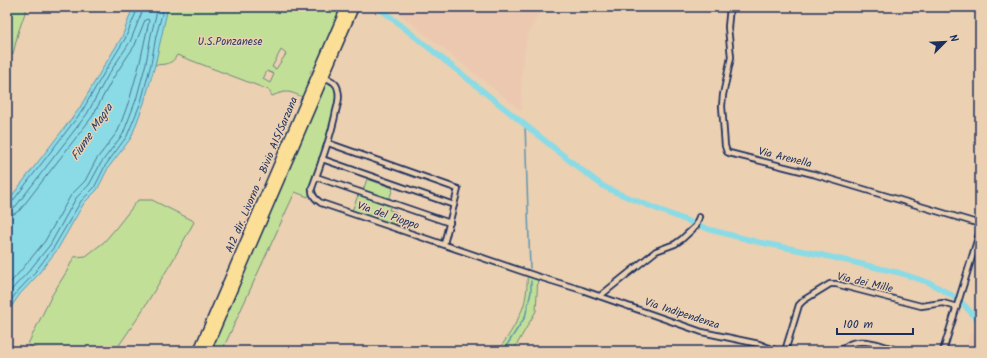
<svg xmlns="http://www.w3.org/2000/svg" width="987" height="358" font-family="Kalam,sans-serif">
<rect width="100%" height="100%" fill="#ebd0b2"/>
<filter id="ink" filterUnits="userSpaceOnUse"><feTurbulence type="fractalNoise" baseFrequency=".025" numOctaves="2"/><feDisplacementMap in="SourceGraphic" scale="8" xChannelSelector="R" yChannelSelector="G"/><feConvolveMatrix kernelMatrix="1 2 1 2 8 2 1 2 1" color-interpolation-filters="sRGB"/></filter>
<g filter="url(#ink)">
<!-- built -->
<g fill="#ecc8b1">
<polygon points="391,7 545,7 535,19 526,41 523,62 521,86 522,111"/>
<polygon points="971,332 980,335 980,351 965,351"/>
</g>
<!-- green -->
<g fill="#c1df97" stroke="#6e877a" fill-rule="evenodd">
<polygon points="7,7 27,7 18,33 13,54 7,55"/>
<path d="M168 7H344L305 98C290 92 288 89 272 96L269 90 177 55C172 65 165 64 155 65L160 37ZM281 50 286 54 276 69 272 67ZM267 71 274 74 270 83 263 79Z"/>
<polygon points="326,78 333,81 339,96 312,188 308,197 295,192 222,351 208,351"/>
<polygon points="367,179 393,188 389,200 392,202 389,210 396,212 394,216 397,217 396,220 397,221 395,227 352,211 360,190 363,191"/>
<polygon points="138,200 152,200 192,220 194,222 173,260 137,319 115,351 42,351 29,345 28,344 52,295 67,271 74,257 86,256 104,242 116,228"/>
<path d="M527 273 538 276 536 311 513 351H498C507 338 516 325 522 310 526 301 528 283 527 273Z"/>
</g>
<!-- water -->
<polygon fill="#8bdbe6" stroke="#5e96b0" points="133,7 168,7 155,65 144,103 131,138 108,168 97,190 84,203 57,250 35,278 20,294 7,313 7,202 79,109 101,71 122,37"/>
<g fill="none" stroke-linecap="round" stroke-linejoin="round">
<!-- shore -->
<g stroke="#487494" stroke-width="1">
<polyline points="7,204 10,204 12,202 82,111 104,73 125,39 137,10 137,7"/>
<polyline points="7,209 12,209 16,206 87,114 108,75 130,42 142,12 142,7"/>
<polyline points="7,215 14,214 20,210 92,117 113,78 135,45 145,20 148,19 149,21 140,62 130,98 118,131 96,160 85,181 71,195 45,241 23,268 7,287"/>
<polyline points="7,297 13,288 28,272 50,245 76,198 89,185 101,163 123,134 136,100 146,63 151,35 158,7"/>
<polyline points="7,306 17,292 32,276 54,247 81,201 94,188 105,166 127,136 141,102 151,64 156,36 164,7"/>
</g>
<!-- stream -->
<g stroke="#5e96b0" stroke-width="1.5">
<polyline points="525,125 530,268"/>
<polyline points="503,351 525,317 531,292 531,281"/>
</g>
<!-- canal -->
<polyline stroke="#8bdbe6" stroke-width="5.5" points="378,7 579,168 603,186 615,192 652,207 711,230 758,242 813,253 900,273 930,283 953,296 964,305 980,322"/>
<!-- street-tunnel -->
<polyline stroke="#c1b0a1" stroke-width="4.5" stroke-dasharray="4.5 2" stroke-linecap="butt" points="310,71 319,75"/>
<defs>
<g id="street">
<polyline points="730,7 728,27 731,57 723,95 722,106 725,146 727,152 729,153 813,174 980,224"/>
<path d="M326 78C332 81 337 83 338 90 340 97 338 104 336 111 331 138 321 163 312 188 311 195 315 199 321 203L536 276 582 290 702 332 759 344 777 351"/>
<polyline points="328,143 458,189 444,244"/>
<polyline points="322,159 454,205"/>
<polyline points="316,177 450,223"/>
<polyline points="600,296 656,251 675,244 682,239 696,226 699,217"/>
<polyline points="785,351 799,305 804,300 830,284 836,284 921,306 943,303 957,307"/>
<path d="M840 351C843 349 845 347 848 345 862 337 885 346 899 351"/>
<polyline points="943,351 980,231"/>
</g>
<g id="highway">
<polyline points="198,351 346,7"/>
<polyline points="206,351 354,7"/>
</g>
</defs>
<!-- street casing -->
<use href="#street" stroke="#1b2f5e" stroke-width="8"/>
<!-- highway casing -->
<use href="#highway" stroke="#1b2f5e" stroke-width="11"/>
<!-- street -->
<use href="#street" stroke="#ebd0b2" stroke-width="4.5"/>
<!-- highway -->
<use href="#highway" stroke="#fbdf96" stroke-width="8"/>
</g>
</g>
<g text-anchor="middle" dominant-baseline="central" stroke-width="3" stroke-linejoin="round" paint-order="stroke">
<!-- park labels -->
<g font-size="11" fill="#2c4164" stroke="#ebd0b2">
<text x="230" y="42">U.S.Ponzanese</text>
</g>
<!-- street labels -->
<g font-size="11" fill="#1b2f5e" stroke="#ebd0b2">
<text transform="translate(785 158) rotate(14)">Via Arenella</text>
<text transform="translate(262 175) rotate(-67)">A12 dir. Livorno - Bivio A15/Sarzana</text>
<text transform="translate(388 216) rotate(19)">Via del Pioppo</text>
<text transform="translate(865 283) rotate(13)">Via dei Mille</text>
<text transform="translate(682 314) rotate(18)">Via Indipendenza</text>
</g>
<!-- water labels -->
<g font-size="12" font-style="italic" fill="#26406c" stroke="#ebd0b2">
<text transform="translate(92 132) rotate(-56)">Fiume Magra</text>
</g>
</g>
<!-- margin -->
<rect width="987" height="358" fill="none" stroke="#ebd0b2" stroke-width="24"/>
<rect x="12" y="12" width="963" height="334" fill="none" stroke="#1b2f5e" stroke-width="1.5" filter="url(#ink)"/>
<!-- north arrow -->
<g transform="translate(945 42) rotate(66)" stroke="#ebd0b2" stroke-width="3" paint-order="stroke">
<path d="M0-3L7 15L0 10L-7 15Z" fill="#1b2f5e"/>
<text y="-6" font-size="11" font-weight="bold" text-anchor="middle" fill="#1b2f5e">N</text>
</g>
<!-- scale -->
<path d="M837 328v6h76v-6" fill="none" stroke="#1b2f5e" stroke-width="2"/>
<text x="843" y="328" font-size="12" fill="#1b2f5e" stroke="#ebd0b2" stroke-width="3" paint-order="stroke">100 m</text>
</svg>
